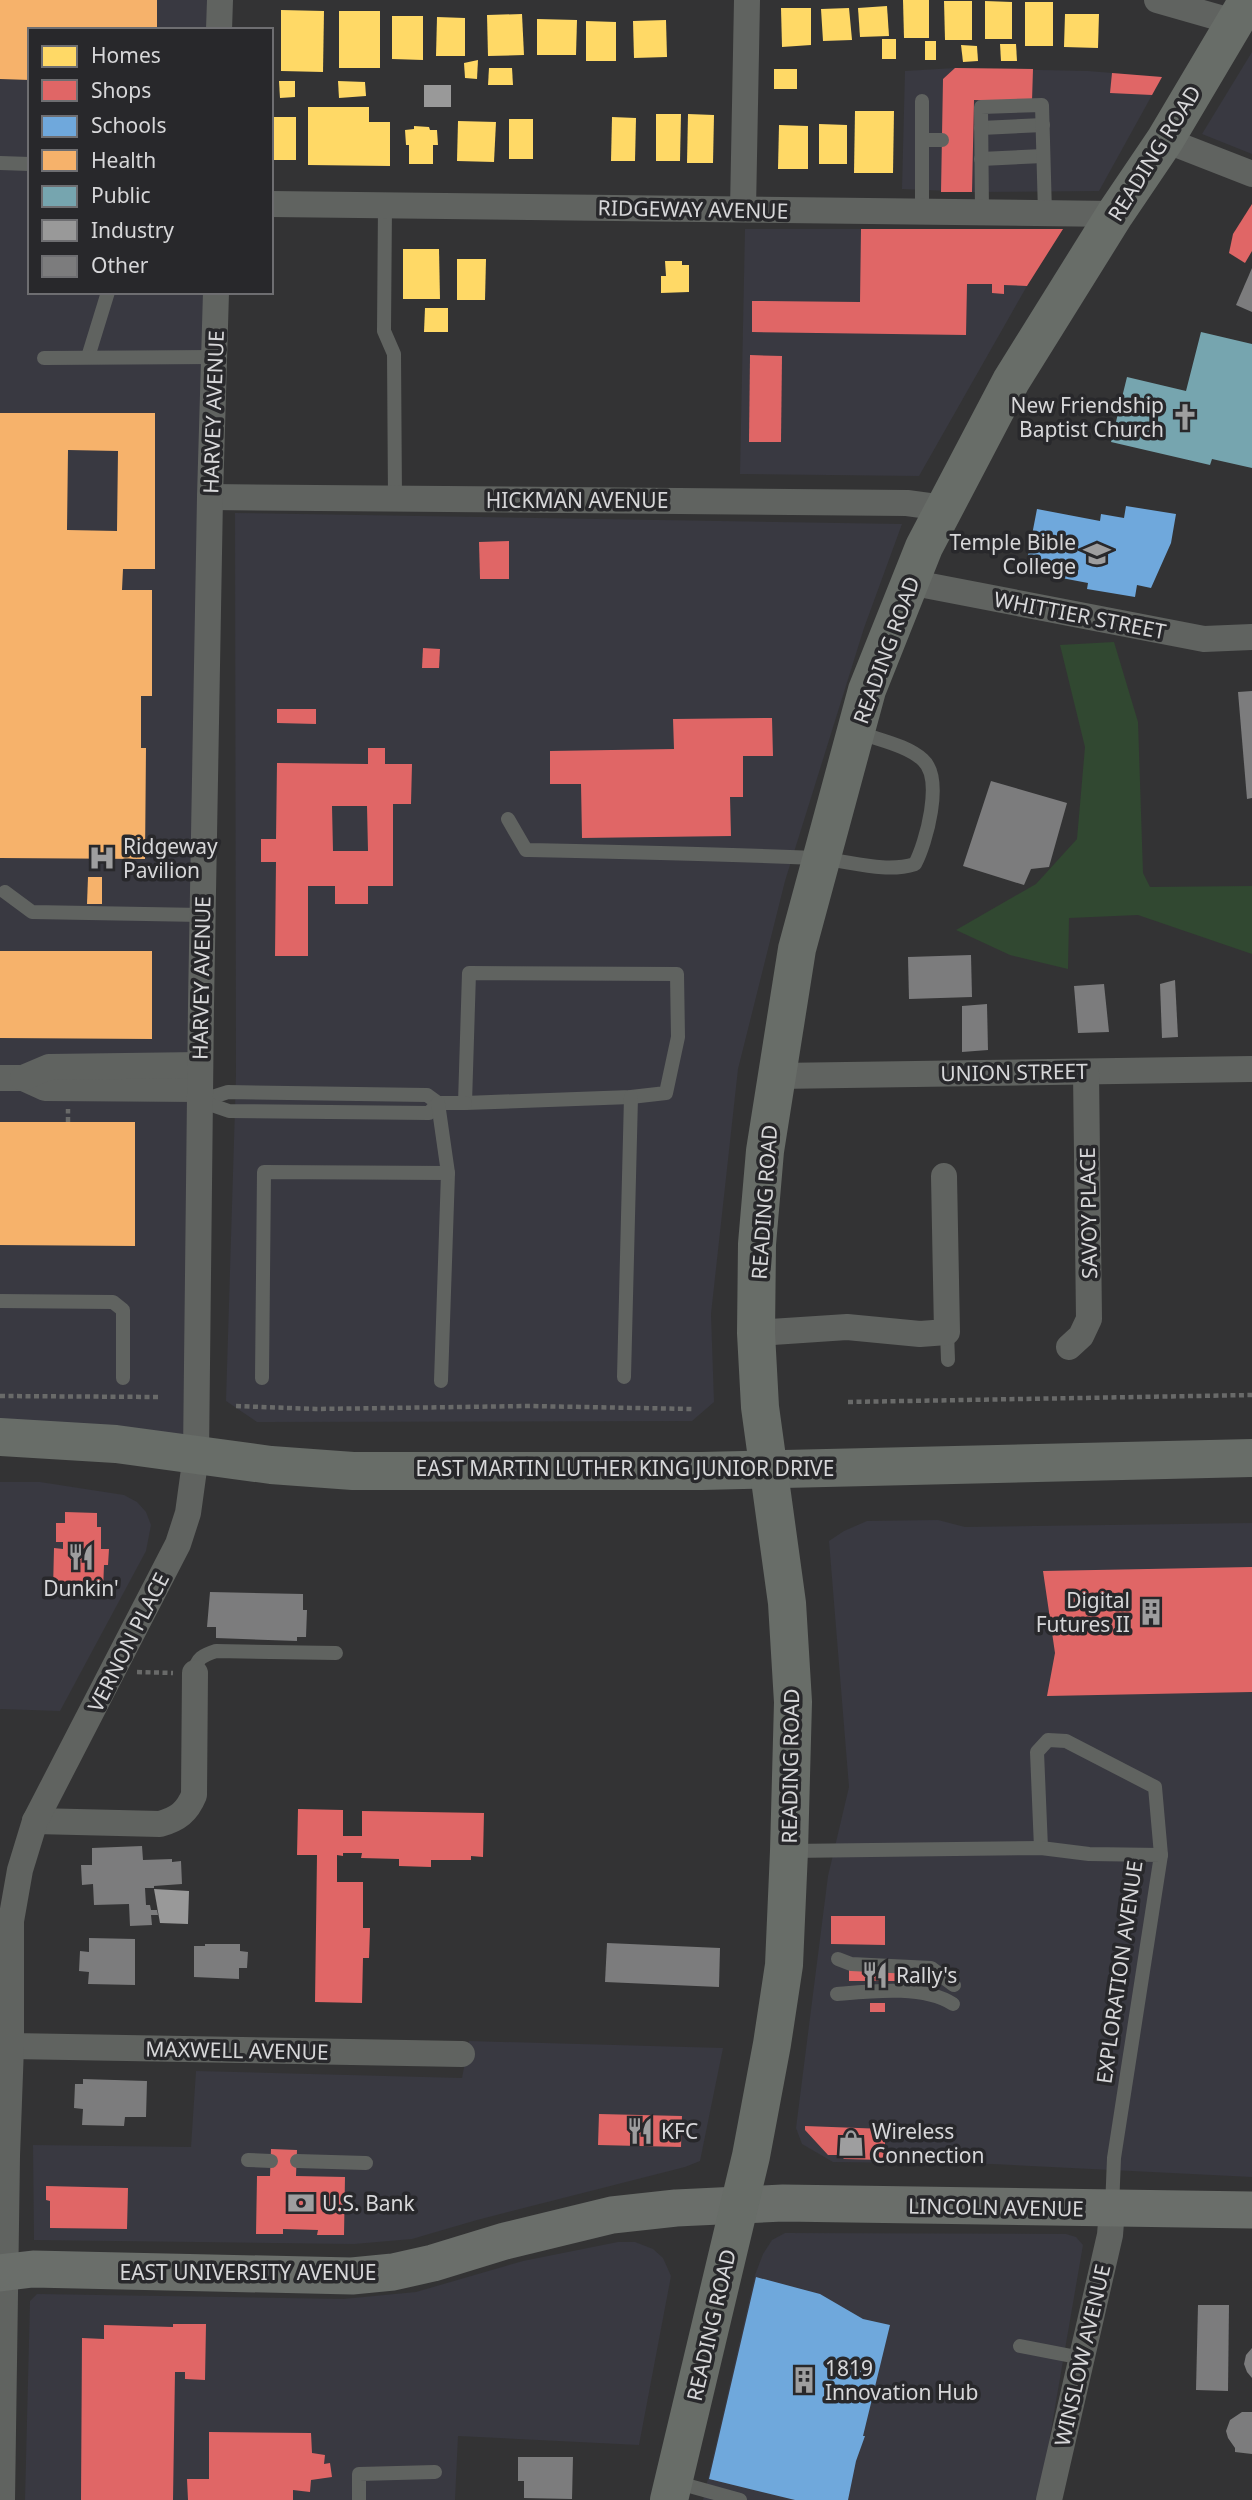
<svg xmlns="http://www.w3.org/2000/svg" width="1252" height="2500" font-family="'Noto Sans',sans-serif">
<rect width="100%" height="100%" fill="#333334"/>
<!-- built -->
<g fill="#393941">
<polygon points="0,0 220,0 220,30 30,30 30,292 216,292 196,1455 0,1437"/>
<polygon points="1252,52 1252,154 1202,134"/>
<polygon points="955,68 1088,71 1162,77 1099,191 972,192 902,189 905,71"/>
<polygon points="745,229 1063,229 1027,286 919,476 740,474"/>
<polygon points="235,513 902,524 864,628 785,881 738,1069 711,1314 714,1402 692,1421 257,1422 226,1401 236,1075"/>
<polygon points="0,1482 40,1482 124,1495 137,1502 146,1512 151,1525 146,1551 60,1711 0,1709"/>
<polygon points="938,1520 965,1527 1252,1523 1252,2177 993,2164 833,2162 802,2144 796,2128 828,1876 849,1787 829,1541 844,1531 867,1521"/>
<polygon points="469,2041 723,2048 700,2161 685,2167 477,2220 412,2239 354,2244 34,2240 33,2145 191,2147 196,2071 462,2078"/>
<polygon points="785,2233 1066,2234 1076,2237 1083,2245 1039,2500 703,2500 755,2275 763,2254 772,2240"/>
<polygon points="618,2242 635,2242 653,2249 663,2258 671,2276 639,2445 458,2436 455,2500 25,2500 30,2301 37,2294 343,2299 416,2292 523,2261"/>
</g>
<!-- green -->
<polygon fill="#314831" points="1114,642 1138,722 1143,873 1150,887 1252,886 1252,954 1138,915 1069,918 1068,969 1010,955 956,930 1036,884 1077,839 1085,747 1060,645"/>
<!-- homes -->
<g fill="#ffd966">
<polygon points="903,0 929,0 929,38 904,38"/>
<polygon points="944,1 972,1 972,40 945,40"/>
<polygon points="985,1 1012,2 1012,39 985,39"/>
<rect x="1025" y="2" width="28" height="44"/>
<polygon points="887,6 889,36 860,37 858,8"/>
<polygon points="781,8 811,8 811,45 782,47"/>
<polygon points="849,8 852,40 823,41 821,9"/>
<polygon points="281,10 324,11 323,72 281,71"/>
<rect x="339" y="11" width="41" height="57"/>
<polygon points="522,14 524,55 488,56 487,15"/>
<polygon points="1065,14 1099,14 1098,48 1064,47"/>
<polygon points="392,16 423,16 423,60 392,59"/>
<polygon points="437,17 465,18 465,56 436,56"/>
<polygon points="537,19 577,20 576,55 537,55"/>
<polygon points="666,20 667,57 634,58 633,21"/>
<polygon points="586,21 616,22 616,61 586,61"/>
<rect x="882" y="39" width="14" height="20"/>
<rect x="925" y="41" width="11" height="19"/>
<polygon points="1000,44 1016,44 1017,61 1001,61"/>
<polygon points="961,45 977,46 978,61 963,62"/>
<polygon points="478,60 477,79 465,78 464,63"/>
<polygon points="489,68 512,68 513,85 488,85"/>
<rect x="774" y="69" width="23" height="20"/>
<polygon points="279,81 295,81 295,97 280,98"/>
<polygon points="338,81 365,82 366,96 339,98"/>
<polygon points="308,107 369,107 369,122 390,122 390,166 308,165"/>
<polygon points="855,111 894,111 893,173 854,173"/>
<polygon points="656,114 681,114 680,161 656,161"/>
<polygon points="688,114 714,115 713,163 687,163"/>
<rect x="271" y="117" width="25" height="43"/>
<polygon points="612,117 636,118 635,161 611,161"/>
<rect x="509" y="119" width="24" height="40"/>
<polygon points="458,121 496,122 494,162 457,161"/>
<polygon points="819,124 847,125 847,164 819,164"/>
<polygon points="779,125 808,126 808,169 778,169"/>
<polygon points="414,126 429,127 430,130 437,130 438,145 433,145 433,164 409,164 409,145 406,145 405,130 414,129"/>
<polygon points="403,249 439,249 440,299 403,299"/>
<polygon points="457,259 486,259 485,300 457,300"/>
<polygon points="665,261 682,261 682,265 689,265 689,292 661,293 661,276 666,276"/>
<polygon points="425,308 448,308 448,332 424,332"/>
</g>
<!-- shops -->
<g fill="#e06666" fill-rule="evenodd">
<polygon points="955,68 1033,69 1032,101 974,100 972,192 941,192 943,79"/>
<polygon points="1112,73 1162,77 1152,95 1110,93"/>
<polygon points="1252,204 1252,251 1245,263 1229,253 1233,234"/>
<polygon points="861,229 1063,229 1027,286 1004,285 1004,294 992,293 992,284 967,284 966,335 752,332 752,301 860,302"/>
<polygon points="750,355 782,356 781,442 749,442"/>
<polygon points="509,541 509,579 480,579 479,542"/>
<polygon points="423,648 440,649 439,668 422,668"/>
<polygon points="277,709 316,709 316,724 277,723"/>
<polygon points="772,718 773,756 743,756 743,797 730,797 731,836 582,838 581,784 550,784 550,751 674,749 673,719"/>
<path d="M368 748H385V764H412L411 804H393V886H368V904H335V886H308V956H275L276 862H261V839H276L277 763 368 764ZM332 806H367L368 851H333Z"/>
<polygon points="65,1512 97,1513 97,1527 101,1527 101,1549 109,1549 108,1565 104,1565 103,1591 53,1590 54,1548 63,1549 63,1542 56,1542 56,1523 65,1523"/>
<polygon points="1252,1567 1252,1692 1047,1696 1055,1653 1043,1571"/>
<polygon points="298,1809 343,1810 343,1836 362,1836 362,1811 484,1813 483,1857 471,1856 471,1860 431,1860 431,1867 399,1866 399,1859 361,1858 362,1853 343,1853 343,1856 337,1855 337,1882 363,1882 363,1928 370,1928 369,1958 363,1958 362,2003 315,2002 317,1855 297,1855"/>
<polygon points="831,1916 885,1916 885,1945 831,1944"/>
<rect x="849" y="1969" width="52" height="12"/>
<rect x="870" y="2003" width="15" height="9"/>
<polygon points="599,2114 682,2116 681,2147 598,2145"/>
<polygon points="805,2126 885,2129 885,2160 844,2159 840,2155 828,2155 805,2130"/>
<polygon points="271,2149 297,2150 296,2176 345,2177 344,2235 317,2235 318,2230 283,2229 283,2234 256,2234 257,2176 270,2176"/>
<polygon points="46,2186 128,2188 127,2229 50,2228 50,2201 46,2200"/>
<polygon points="173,2324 206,2324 205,2380 185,2379 185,2372 175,2372 173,2500 81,2500 82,2338 104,2339 104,2325 173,2327"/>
<polygon points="209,2432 311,2433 312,2453 325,2455 324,2464 330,2463 332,2477 311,2480 310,2492 293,2490 293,2500 188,2500 187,2479 209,2479"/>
</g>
<!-- schools -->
<g fill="#6fa8dc">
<polygon points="1126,506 1176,514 1171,543 1151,588 1137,585 1135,597 1087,589 1088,583 1025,571 1037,509 1100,521 1101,514 1124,518"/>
<polygon points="756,2277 820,2294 863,2319 890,2325 863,2436 865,2436 856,2461 848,2500 795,2500 709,2479"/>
</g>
<!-- health -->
<g fill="#f6b26b" fill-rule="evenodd">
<polygon points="0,0 157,0 157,30 30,30 30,80 0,79"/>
<path d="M0 413H155V569H123L122 590H152V696H141V748H146L145 859 0 858ZM68 450 118 451 117 531 67 530Z"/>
<polygon points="88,877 102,877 102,904 87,904"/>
<polygon points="0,951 152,951 152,1039 0,1038"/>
<polygon points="0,1122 135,1122 135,1246 0,1245"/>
</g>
<!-- public -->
<polygon fill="#76a5af" points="1201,332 1252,344 1252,468 1212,459 1210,465 1111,442 1127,377 1186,391"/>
<!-- industry -->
<g fill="#999">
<rect x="424" y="85" width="27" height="22"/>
<polygon points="154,1889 189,1891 188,1924 160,1923"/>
</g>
<!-- building -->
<g fill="#7c7c7d">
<polygon points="1252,268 1252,312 1236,305"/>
<polygon points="1252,691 1252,798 1247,799 1238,692"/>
<polygon points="991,781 1067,803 1049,867 1031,869 1024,885 963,866"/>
<polygon points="971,955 972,997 909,999 908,957"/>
<polygon points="1175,980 1178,1037 1162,1038 1160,984"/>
<polygon points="1104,984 1109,1032 1078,1033 1074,986"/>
<polygon points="987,1004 988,1050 962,1052 962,1006"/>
<polygon points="210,1592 303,1594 303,1610 307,1610 306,1637 297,1637 297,1641 216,1638 216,1627 207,1627"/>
<polygon points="142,1846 143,1860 172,1859 172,1862 181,1861 182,1884 154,1886 154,1888 145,1888 146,1905 150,1905 151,1910 157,1910 158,1915 151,1915 152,1925 130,1926 129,1904 94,1905 93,1884 82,1885 81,1865 92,1865 92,1848"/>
<polygon points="89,1938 135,1939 135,1985 88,1984 89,1972 79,1971 80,1951 89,1952"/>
<polygon points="607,1943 720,1948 719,1987 605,1982"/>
<polygon points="205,1944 240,1944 240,1951 248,1952 247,1968 239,1968 239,1979 194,1977 194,1946 205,1946"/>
<polygon points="83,2079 147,2081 146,2117 125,2117 124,2126 82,2125 83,2109 74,2108 75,2084 83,2084"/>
<polygon points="1198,2305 1229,2305 1228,2391 1196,2390"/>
<polygon points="1252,2348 1252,2378 1247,2372 1244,2364 1246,2355"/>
<polygon points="1242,2412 1252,2412 1252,2454 1235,2452 1235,2448 1228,2438 1226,2431 1230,2420"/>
<polygon points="518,2457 573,2457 572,2499 524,2498 524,2481 518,2481"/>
</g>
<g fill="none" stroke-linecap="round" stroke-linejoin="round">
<!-- path -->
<g stroke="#696a69" stroke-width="4.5" stroke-dasharray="5 3.5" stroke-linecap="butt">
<polyline points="68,1122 68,1109"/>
<polyline points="0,1396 158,1397"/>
<polyline points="848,1402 1252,1395"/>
<polyline points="236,1406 316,1409 530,1406 692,1409"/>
<polyline points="137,1672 173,1673"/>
</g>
<!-- lane -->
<g stroke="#606360" stroke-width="14">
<polyline points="981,128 1043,125"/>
<polyline points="923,140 942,140"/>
<polyline points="981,159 1043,156"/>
<polyline points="0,163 30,164"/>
<polyline points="385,205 384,331 394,354 395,499"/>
<polyline points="922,211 922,101"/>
<polyline points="982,212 981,107 1042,105 1045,213"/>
<polyline points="88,357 108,292"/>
<polyline points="44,358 214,357"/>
<path d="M508 819 526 850C622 852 719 854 815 858 848 860 883 874 915 864 926 843 944 779 923 760 907 745 878 740 858 732"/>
<polyline points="5,892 32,912 202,915"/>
<polygon points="469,973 677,974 678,1037 666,1093 631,1097 465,1103"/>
<polyline points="200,1101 228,1092 427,1095 438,1103 465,1103"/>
<polyline points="200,1101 229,1111 429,1113 438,1103"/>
<polyline points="438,1103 448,1173 441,1381"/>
<polyline points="0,1301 113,1302 123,1310 123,1378"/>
<polyline points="947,1332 948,1360"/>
<polyline points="624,1377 631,1097"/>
<polyline points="262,1378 264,1172 448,1173"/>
<path d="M195 1673C195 1658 204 1655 216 1651L336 1653"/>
<polyline points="1041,1848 1037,1752 1048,1740 1066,1741 1155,1787 1161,1855"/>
<polyline points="789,1851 1041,1848 1089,1854 1161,1855 1114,2158 1112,2208"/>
<polyline points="838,1959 851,1964 931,1968 954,1985"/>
<path d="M837 1994C872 1991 924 1985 953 2004"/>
<polyline points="248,2160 271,2161"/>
<polyline points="297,2161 366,2163"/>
<polyline points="1020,2346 1082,2358"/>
<polyline points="675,2482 740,2500"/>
<polyline points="359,2500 359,2474 435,2472"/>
</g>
<!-- street -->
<g stroke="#606360" stroke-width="26">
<polyline points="1157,0 1234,22"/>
<polyline points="219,30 220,0"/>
<polyline points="1165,140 1252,174"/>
<polyline points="271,204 1115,214"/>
<polyline points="743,209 747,0"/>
<polyline points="210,497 907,503 944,508"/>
<polyline points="909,582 1204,639 1252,637"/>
<polyline points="777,1076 1252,1069"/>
<polyline points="0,1078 23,1078 45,1088 200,1089"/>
<polyline points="23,1078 49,1067 200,1065"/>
<polyline points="756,1333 847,1327 920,1334 947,1332 944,1176"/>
<polyline points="1069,1347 1081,1336 1089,1319 1086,1072"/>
<path d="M35 1821 160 1824C178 1819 187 1812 194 1795L195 1673"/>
<polyline points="11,2046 462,2054"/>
<polyline points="2,2500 7,2156 11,2046 11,1921 20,1870 35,1821 178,1544 188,1513 196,1455 201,1005 210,497 216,292"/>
<polyline points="1049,2500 1110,2235 1112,2209"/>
</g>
<!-- secondary -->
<polyline stroke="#6a6e6a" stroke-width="37" points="0,2273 33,2269 352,2276 393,2272 433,2263 505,2241 612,2215 676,2208 783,2203 1252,2210"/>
<!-- primary -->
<g stroke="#686d68" stroke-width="38">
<polyline points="0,1437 116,1444 271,1465 353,1471 702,1471 1252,1458"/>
<polyline points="669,2500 751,2156 772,2044 784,1965 789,1851 793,1702 787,1603 760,1407 756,1333 757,1244 765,1151 797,949 867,690 924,547 1011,381 1115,214 1165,140 1248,0"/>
</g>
</g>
<!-- icons -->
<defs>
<symbol id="church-bare" viewBox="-9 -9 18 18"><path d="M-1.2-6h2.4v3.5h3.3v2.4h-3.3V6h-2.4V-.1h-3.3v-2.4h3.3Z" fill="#9e9e9f" stroke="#28282b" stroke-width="2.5" paint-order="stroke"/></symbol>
<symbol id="school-bare" viewBox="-9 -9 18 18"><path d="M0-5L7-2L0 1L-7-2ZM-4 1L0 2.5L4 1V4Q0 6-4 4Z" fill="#9e9e9f" stroke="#28282b" stroke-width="2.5" paint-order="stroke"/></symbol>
<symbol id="hospital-bare" viewBox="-9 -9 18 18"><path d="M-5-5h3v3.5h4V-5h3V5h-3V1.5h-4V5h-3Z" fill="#9e9e9f" stroke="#28282b" stroke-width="2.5" paint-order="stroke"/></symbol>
<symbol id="restaurant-bare" viewBox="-9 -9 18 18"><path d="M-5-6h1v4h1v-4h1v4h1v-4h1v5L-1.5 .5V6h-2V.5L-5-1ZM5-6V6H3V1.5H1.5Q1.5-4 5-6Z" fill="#9e9e9f" stroke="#28282b" stroke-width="2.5" paint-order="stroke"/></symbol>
<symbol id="building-bare" viewBox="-9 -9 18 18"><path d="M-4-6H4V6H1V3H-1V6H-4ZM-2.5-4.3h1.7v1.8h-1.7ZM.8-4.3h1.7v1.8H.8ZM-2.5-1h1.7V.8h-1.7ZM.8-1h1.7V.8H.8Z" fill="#9e9e9f" stroke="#28282b" stroke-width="2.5" paint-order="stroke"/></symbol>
<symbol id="shop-bare" viewBox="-9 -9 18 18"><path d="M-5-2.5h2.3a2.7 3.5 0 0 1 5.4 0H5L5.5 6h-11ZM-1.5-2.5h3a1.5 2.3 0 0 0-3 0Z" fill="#9e9e9f" stroke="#28282b" stroke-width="2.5" paint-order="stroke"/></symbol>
<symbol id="bank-bare" viewBox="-9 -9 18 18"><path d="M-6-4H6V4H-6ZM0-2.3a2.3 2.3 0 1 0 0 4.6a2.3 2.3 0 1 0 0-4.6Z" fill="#9e9e9f" stroke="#28282b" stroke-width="2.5" paint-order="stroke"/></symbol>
</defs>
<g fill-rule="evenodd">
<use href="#church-bare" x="1166" y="398" width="38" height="38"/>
<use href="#school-bare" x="1078" y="535" width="38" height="38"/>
<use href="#hospital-bare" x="83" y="839" width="38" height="38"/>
<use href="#restaurant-bare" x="62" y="1538" width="38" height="38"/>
<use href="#building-bare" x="1132" y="1593" width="38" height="38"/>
<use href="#restaurant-bare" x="856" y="1956" width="38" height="38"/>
<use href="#restaurant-bare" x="621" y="2112" width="38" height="38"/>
<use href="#shop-bare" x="832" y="2124" width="38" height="38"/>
<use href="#bank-bare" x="282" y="2184" width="38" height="38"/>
<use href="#building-bare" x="785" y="2361" width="38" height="38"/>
</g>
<g text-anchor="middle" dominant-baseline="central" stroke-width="7" stroke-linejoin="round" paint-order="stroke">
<!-- street labels -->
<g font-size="21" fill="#d7d7d9" stroke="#28282b">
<text transform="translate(1154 153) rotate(-58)">READING ROAD</text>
<text transform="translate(693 209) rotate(1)">RIDGEWAY AVENUE</text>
<text transform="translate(213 412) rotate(-88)">HARVEY AVENUE</text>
<text x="577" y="500">HICKMAN AVENUE</text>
<text transform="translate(1080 615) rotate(11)">WHITTIER STREET</text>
<text transform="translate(886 650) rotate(-70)">READING ROAD</text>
<text transform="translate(201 978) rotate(-89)">HARVEY AVENUE</text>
<text transform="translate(1014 1072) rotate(-1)">UNION STREET</text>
<text transform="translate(764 1202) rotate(-86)">READING ROAD</text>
<text transform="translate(1088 1213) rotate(-91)">SAVOY PLACE</text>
<text x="625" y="1468">EAST MARTIN LUTHER KING JUNIOR DRIVE</text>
<text transform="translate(128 1642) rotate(-63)">VERNON PLACE</text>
<text transform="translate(790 1766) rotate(-89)">READING ROAD</text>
<text transform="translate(1119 1972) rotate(-82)">EXPLORATION AVENUE</text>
<text transform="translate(237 2050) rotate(1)">MAXWELL AVENUE</text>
<text transform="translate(996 2207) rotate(1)">LINCOLN AVENUE</text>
<text x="248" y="2272">EAST UNIVERSITY AVENUE</text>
<text transform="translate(711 2325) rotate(-77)">READING ROAD</text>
<text transform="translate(1082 2355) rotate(-77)">WINSLOW AVENUE</text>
</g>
<!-- poi labels -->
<g font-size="21" fill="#d7d7d9" stroke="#28282b" text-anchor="start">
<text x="1164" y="405" text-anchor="end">New Friendship<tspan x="1164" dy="24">Baptist Church</tspan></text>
<text x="1076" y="542" text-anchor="end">Temple Bible<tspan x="1076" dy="24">College</tspan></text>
<text x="123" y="846">Ridgeway<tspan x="123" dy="24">Pavilion</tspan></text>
<text x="81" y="1588" text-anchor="middle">Dunkin'</text>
<text x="1130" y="1600" text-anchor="end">Digital<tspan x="1130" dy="24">Futures II</tspan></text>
<text x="896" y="1975">Rally's</text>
<text x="661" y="2131">KFC</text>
<text x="872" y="2131">Wireless<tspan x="872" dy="24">Connection</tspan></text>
<text x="322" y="2203">U.S. Bank</text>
<text x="825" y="2368">1819<tspan x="825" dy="24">Innovation Hub</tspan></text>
</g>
</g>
<!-- legend -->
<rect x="28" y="28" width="245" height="266" fill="#28282b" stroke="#6e6e71" stroke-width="2"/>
<rect x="42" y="46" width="35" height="21" fill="#ffd966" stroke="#6e6e71" stroke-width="2"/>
<text x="91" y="63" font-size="21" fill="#d7d7d9">Homes</text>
<rect x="42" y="80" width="35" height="21" fill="#e06666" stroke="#6e6e71" stroke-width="2"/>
<text x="91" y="98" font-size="21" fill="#d7d7d9">Shops</text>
<rect x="42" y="116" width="35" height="21" fill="#6fa8dc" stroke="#6e6e71" stroke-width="2"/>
<text x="91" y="133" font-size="21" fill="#d7d7d9">Schools</text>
<rect x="42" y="150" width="35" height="21" fill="#f6b26b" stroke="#6e6e71" stroke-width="2"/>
<text x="91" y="168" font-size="21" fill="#d7d7d9">Health</text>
<rect x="42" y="186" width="35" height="21" fill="#76a5af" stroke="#6e6e71" stroke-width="2"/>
<text x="91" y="203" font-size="21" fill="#d7d7d9">Public</text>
<rect x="42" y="220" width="35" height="21" fill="#999999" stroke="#6e6e71" stroke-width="2"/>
<text x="91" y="238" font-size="21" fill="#d7d7d9">Industry</text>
<rect x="42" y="256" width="35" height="21" fill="#7c7c7d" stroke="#6e6e71" stroke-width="2"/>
<text x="91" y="273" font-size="21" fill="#d7d7d9">Other</text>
</svg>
